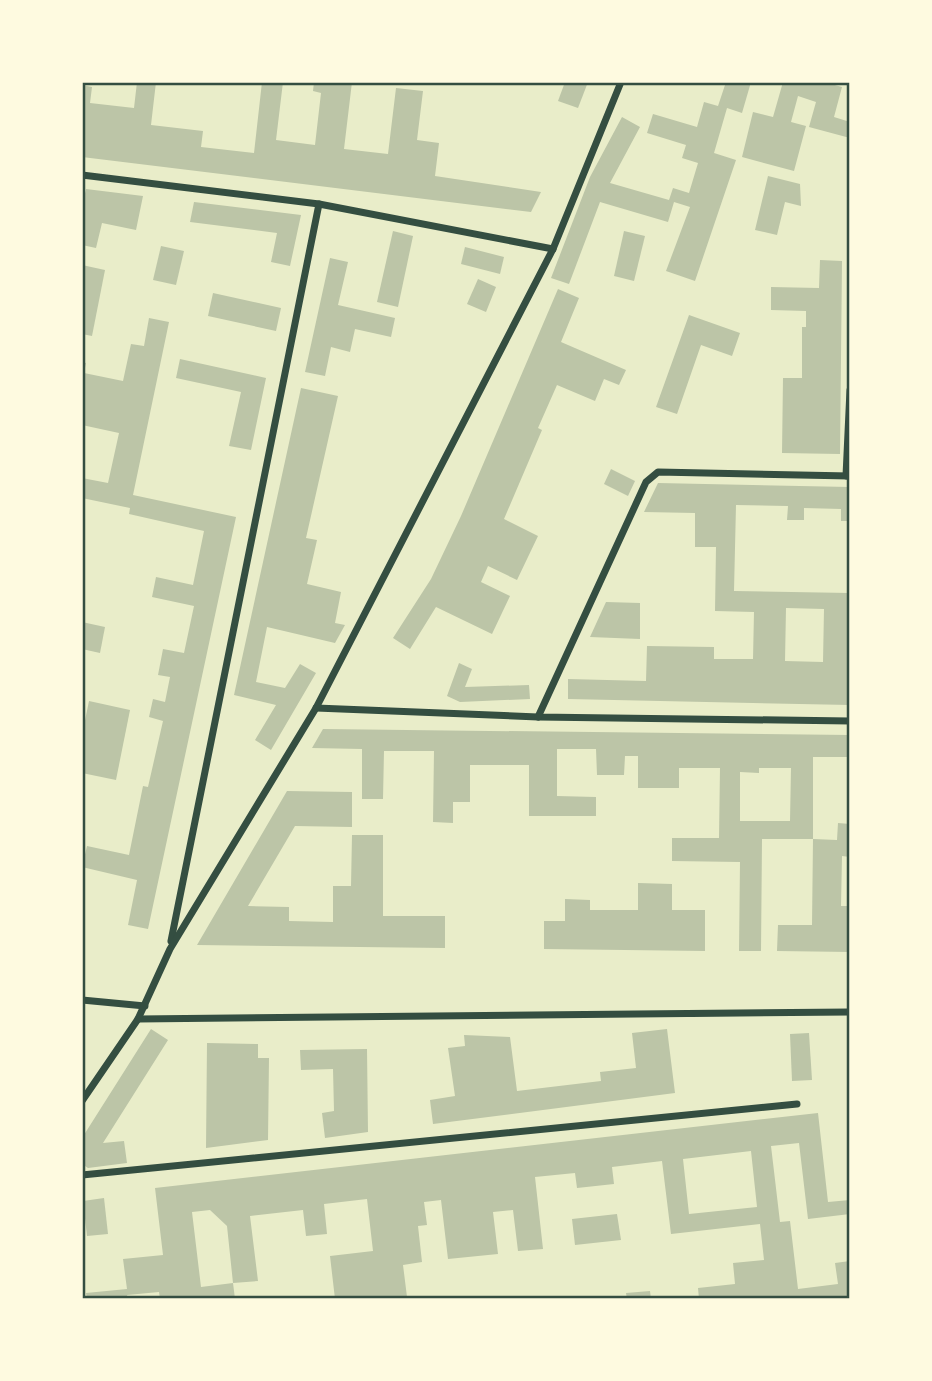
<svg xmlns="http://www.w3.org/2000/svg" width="932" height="1381" font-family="'Fira Sans',sans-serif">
<rect width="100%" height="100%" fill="#e9edc9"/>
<!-- building -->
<g fill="#bcc5a7" fill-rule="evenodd">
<polygon points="137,82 156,82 151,125 203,131 201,147 254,153 262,82 283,82 276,140 315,145 321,93 313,91 314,82 352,82 344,149 388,154 396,88 423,91 417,140 439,143 435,176 541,192 531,212 82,157 82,85 92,87 90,103 134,108"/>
<polygon points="565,82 588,82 578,108 558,101"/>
<polygon points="726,82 751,82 742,113 727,108 714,153 736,160 695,281 666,271 690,207 674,202 668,222 600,202 569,284 551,278 590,177 622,117 640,127 610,183 669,200 673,188 689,193 698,163 682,158 686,145 647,133 653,114 697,127 704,102 718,106"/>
<polygon points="783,82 824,82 842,87 834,117 850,122 850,138 809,127 816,102 798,96 791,122 806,126 794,171 742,157 753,112 773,117"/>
<polygon points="768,176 800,184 801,206 785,202 777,235 755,230"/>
<polygon points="86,189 143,196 136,230 102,223 96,248 82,245 82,207"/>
<polygon points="194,202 301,215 290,266 271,262 277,233 190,222"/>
<polygon points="393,231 413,236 398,307 377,302"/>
<polygon points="624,231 645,236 634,281 614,276"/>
<polygon points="161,246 184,251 176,285 153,280"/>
<polygon points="465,247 504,257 500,274 461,264"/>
<polygon points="330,258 348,262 338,305 395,318 391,337 355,329 350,352 331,347 325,376 305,372"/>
<polygon points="820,260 842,261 840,454 782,453 783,378 802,378 802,327 806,327 806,311 771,310 771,287 819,288"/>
<polygon points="82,265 105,270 92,336 82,334"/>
<polygon points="478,279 496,287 486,312 467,304"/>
<polygon points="558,289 579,298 561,342 626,370 619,385 604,379 595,401 557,385 538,428 542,430 504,519 538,536 517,580 488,566 481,582 510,596 492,634 436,607 410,649 393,638 431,579 461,516"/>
<polygon points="213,293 281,308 276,331 208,316"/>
<polygon points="689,315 740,333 732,356 701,345 677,414 656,407"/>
<polygon points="149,318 169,322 133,495 236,517 148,929 128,925 137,880 82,867 87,846 129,855 143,786 148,787 163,721 149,717 153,699 165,702 170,677 158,675 163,649 184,653 194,606 152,597 156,577 193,585 204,531 129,514 130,508 82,498 82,478 108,483 119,433 82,425 82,362 86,363 84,373 123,381 131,344 144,346"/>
<polygon points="180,359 266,378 251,450 229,446 241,392 176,378"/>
<polygon points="301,388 338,396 306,538 317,540 307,584 341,592 335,623 345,625 335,643 267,627 256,682 285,688 300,664 316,673 271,750 255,740 276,705 234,695"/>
<polygon points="611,469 635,481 628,496 604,484"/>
<path d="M658 483 850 487V521H841V509L804 508V520H787L788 506 736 505 734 591 850 593V705L568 699V679L646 681 647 646 714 647V659H753L754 612 715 611 716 547H695V513L644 512ZM786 608 824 609 823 662 785 661Z"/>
<polygon points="606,602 640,603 640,639 590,637"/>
<polygon points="82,622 105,627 100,653 82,649"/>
<polygon points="459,663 472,669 465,687 529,685 530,699 460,702 447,696"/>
<polygon points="89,701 130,710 116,780 82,773 82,735"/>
<path d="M323 729 850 735V757H813V839H762L761 951H739L740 862 672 861V838H719L720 768H679V788H638V756H625L624 775H597L596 749H557V796L596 797V816H529V765H470V802H453V823L433 822 434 751H384L383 799H362V749L312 748ZM759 768H791L790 821H740V772L759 773Z"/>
<polygon points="287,791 352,792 352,827 295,826 248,906 289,907 289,921 333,922 333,886 351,886 352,835 383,835 383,916 445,916 445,948 197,945"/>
<polygon points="838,823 850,824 850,857 842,856 841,906 850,906 850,952 777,951 778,925 812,925 813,839 837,840"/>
<polygon points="638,883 672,884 672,910 705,910 705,951 544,949 544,921 565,921 565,899 590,900 590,910 638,910"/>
<polygon points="151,1029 168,1040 103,1143 124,1141 127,1163 88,1168 82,1164 82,1138"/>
<polygon points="667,1029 675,1093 433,1124 430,1100 455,1096 448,1048 465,1046 464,1035 510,1037 517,1091 601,1081 600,1072 636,1068 632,1033"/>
<polygon points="809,1033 812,1080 792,1081 790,1034"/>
<polygon points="207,1043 258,1044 258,1058 269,1058 268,1140 206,1148"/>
<polygon points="367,1049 368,1132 325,1138 322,1113 334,1111 333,1069 301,1070 300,1050"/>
<path d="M818 1113 828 1202 850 1200V1214L808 1219 799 1143 771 1146 780 1222 790 1221 798 1289 838 1284 835 1263 850 1261V1299H699L698 1288 735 1284 733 1263 764 1260 760 1224 671 1234 662 1161 612 1167 614 1184 577 1188 575 1173 535 1177 543 1249 518 1251 513 1210 493 1212 498 1254 448 1259 441 1200 424 1202 427 1225 418 1226 422 1262 403 1265 407 1297 335 1299 330 1256 373 1251 367 1199 324 1204 327 1234 306 1236 303 1210 250 1216 258 1281 233 1283 227 1226 210 1210 192 1212 201 1287 233 1283 235 1299H160L159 1292 127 1295 128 1299H87L86 1293 127 1289 123 1259 163 1255 155 1188ZM751 1151 757 1207 689 1214 683 1159Z"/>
<polygon points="104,1198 108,1234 87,1236 83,1201"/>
<polygon points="617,1214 621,1240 575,1245 572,1219"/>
<polygon points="650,1291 651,1299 627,1299 626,1293"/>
</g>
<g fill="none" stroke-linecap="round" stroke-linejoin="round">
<!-- minor -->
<g stroke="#344e41" stroke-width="7">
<polyline points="82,175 319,204 553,249"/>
<polyline points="846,476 850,390"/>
<polyline points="316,708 538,717 850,721"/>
<polyline points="538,717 646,482 658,472 850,476"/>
<polyline points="171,941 319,204"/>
<polyline points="82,1000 145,1006"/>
<polyline points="138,1019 850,1012"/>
<polyline points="82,1101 138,1019 170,949 316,708 553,249 621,82"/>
<polyline points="82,1175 797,1104"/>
</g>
</g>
<!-- border -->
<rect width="932" height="1381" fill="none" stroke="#fefae0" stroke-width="168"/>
<rect x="84" y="84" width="764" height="1213" fill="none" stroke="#344e41" stroke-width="2.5"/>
</svg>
